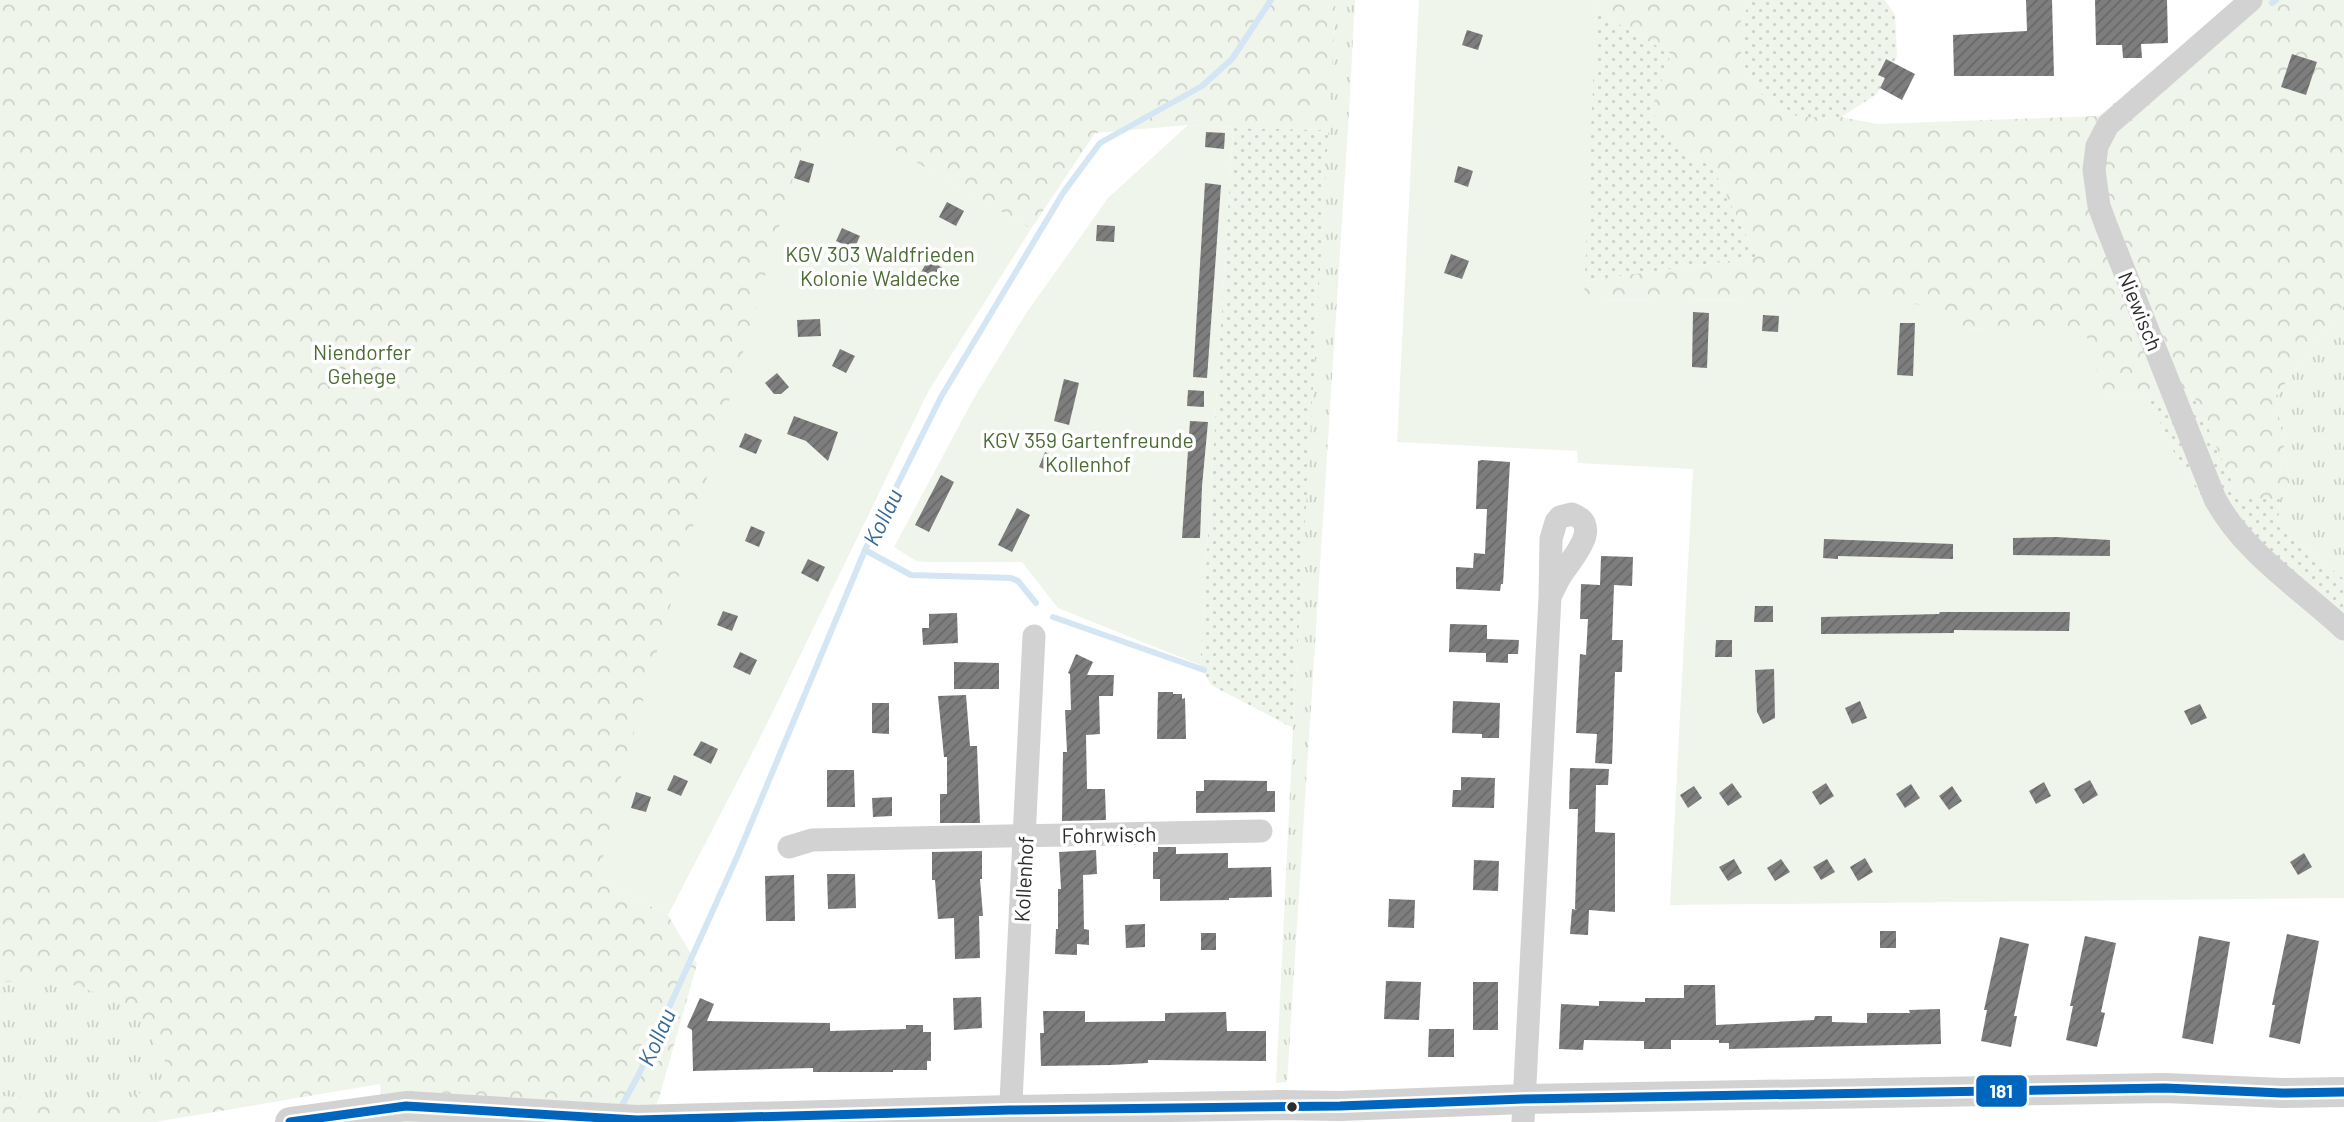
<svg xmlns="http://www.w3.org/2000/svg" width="2344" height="1122" font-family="Barlow,sans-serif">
<defs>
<pattern id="grass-dots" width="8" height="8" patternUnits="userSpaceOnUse" patternTransform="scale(1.75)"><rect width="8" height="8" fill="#eff5ea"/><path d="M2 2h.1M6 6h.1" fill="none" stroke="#cdd2c9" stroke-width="1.8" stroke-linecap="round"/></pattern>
<pattern id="forest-crowns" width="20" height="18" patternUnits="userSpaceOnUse" patternTransform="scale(1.75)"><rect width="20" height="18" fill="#eff5ea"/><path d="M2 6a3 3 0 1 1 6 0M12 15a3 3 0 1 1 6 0" fill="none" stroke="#cdd2c9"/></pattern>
<pattern id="park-tufts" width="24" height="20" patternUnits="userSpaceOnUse" patternTransform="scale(1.75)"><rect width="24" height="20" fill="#eff5ea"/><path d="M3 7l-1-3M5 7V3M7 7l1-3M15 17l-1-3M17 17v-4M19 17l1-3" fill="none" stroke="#cdd2c9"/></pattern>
<pattern id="building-hatch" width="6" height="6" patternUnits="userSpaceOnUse" patternTransform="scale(1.75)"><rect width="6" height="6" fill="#7e7e7e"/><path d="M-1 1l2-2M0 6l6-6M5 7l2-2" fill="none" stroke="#686868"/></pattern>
</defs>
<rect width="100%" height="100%" fill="#fff"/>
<!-- grass -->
<g fill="url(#grass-dots)">
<polygon points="1752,0 1885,0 1895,15 1897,56 1894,63 1885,59 1878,74 1885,78 1877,94 1841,117 1798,117 1763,97 1741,60 1741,19"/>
<polygon points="1596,11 1671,54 1690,156 1712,166 1757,257 1584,281"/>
<polygon points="1233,128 1329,130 1293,728 1211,685 1200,665"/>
<polygon points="2194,396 2239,497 2280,499 2278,526 2344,579 2344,620 2328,604 2212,516 2172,449 2149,399"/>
</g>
<!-- forest -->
<g fill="url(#forest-crowns)">
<polygon points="0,0 1336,0 1329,130 1233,128 1188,125 1095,133 1031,229 893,149 598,879 668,915 697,964 659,1098 649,1122 383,1122 380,1084 155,1122 0,1122"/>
<polygon points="1592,0 1752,0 1741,19 1741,60 1763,97 1798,117 1841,117 1877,124 2099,116 2235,0 2344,0 2344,305 2276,396 2290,484 2280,499 2239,498 2194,396 2149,399 2103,394 2085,331 1955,328 1760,299 1584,301 1584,281 1757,257 1712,166 1690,156 1651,112 1671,54 1596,11"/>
</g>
<!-- park -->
<g fill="url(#park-tufts)">
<polygon points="1336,0 1355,0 1349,112 1287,1082 1276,1083 1293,728"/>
<polygon points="2344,305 2344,579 2278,526 2280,499 2290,484 2276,396"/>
<polygon points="56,979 120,1001 137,1016 165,1060 161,1083 127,1099 56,1099 0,1096 0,986 3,982"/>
</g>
<!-- garden -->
<g fill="#eff5ea">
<polygon points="1419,0 1592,0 1596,11 1584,301 1760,299 1939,305 1955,328 2085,330 2103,394 2149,399 2172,449 2212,516 2328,604 2344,620 2344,898 1670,905 1693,469 1578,463 1577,451 1397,442"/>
<polygon points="1188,125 1233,128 1200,665 1058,608 1022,562 925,562 916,561 894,547 974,398 1027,312 1108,198"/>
<polygon points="805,136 893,149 1031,229 929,390 760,738 668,915 598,879 622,774"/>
</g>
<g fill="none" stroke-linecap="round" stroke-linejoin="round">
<!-- stream -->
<g stroke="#d4e6f3" stroke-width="6">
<polyline points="2272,3 2276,0"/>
<polyline points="865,550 911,575 1011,578 1018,581 1036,603"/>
<polyline points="1053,617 1204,670"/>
<polyline points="619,1111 639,1074 737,857 865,550 941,397 1063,193 1100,143 1202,86 1232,59 1271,0"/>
</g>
</g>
<!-- building -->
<g fill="url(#building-hatch)">
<polygon points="2026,0 2052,0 2054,76 1954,76 1953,35 2027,31"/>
<polygon points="2095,0 2167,0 2168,43 2141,44 2142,58 2123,58 2122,45 2096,45"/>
<polygon points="1467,30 1483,35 1478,50 1462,45"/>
<polygon points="2292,54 2317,62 2306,95 2281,87"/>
<polygon points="1886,59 1915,74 1902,100 1880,88 1885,78 1878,75"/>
<polygon points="1206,132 1225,133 1224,149 1205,147"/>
<polygon points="800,160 814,164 809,183 794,178"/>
<polygon points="1458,166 1473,171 1468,187 1454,182"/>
<polygon points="1205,183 1221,185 1207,378 1193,377"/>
<polygon points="947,202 964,211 956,226 939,217"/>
<polygon points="1097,225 1115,226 1114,242 1096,241"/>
<polygon points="842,228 860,236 854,249 836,241"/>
<polygon points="1451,254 1469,261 1462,279 1444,273"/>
<polygon points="928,260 943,268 934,282 920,274"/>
<polygon points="1693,312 1709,313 1707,368 1692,367"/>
<polygon points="1763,315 1779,316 1778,332 1762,331"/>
<polygon points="820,319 821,336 798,337 797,320"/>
<polygon points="1900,323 1915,323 1913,376 1897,375"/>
<polygon points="840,349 855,356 846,373 832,366"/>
<polygon points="777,373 789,387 781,394 774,394 765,383"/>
<polygon points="1064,379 1079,383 1069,425 1054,421"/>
<polygon points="1188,390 1204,391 1204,407 1187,406"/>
<polygon points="794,416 838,432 828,461 806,441 787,434"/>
<polygon points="1190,421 1208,422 1202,486 1200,538 1182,538"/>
<polygon points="745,433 762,440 756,454 739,447"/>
<polygon points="1045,452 1060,459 1054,473 1039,467"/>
<polygon points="1482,460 1510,462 1503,584 1501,584 1500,591 1456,589 1456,567 1473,568 1474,553 1485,554 1487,509 1476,509 1478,461"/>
<polygon points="941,475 954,482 929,532 915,525"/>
<polygon points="1017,508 1030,515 1012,552 998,545"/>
<polygon points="751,526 765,532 759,547 745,541"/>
<polygon points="2056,537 2110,540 2110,556 2013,555 2013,538"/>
<polygon points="1824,539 1953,544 1953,559 1838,556 1838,559 1823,558"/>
<polygon points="1601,556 1633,557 1632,586 1614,585 1612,640 1623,640 1622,672 1615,672 1612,764 1595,763 1597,734 1576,733 1580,654 1586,655 1588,619 1580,619 1581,584 1600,585"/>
<polygon points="808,559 825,567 818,582 801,573"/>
<polygon points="1755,606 1773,606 1773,622 1754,622"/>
<polygon points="723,611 738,616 732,631 717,625"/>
<polygon points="1940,612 2070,612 2069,631 1954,630 1954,633 1821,634 1821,617 1939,614"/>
<polygon points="957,613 958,643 923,645 922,628 929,628 929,614"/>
<polygon points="1450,624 1487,625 1487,639 1519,640 1518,654 1508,654 1508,663 1486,662 1486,653 1449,652"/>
<polygon points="1716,640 1732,640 1732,657 1715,657"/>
<polygon points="740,652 757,660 750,675 733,667"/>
<polygon points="1076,654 1093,662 1087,675 1114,675 1113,696 1099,696 1100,734 1086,735 1087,789 1105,789 1106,820 1062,821 1063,752 1067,752 1065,710 1071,710 1070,674 1068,673"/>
<polygon points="954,662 999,663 999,689 954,689"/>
<polygon points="1774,669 1775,718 1763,724 1757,712 1755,670"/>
<polygon points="1158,692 1173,692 1173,694 1182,694 1182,699 1185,698 1186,739 1157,739"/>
<polygon points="966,695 970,746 977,746 980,823 940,823 940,794 947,794 947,757 944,757 938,696"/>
<polygon points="1453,701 1500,703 1499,738 1482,738 1482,734 1452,733"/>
<polygon points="1860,701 1867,718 1852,724 1845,708"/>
<polygon points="872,703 889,703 889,734 872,733"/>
<polygon points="2200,704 2207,718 2191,725 2184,711"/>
<polygon points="701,741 718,749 711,764 693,755"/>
<polygon points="1570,768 1609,769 1608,785 1596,785 1595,832 1615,833 1615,912 1589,910 1588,935 1570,934 1572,909 1577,910 1575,909 1578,809 1569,809"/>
<polygon points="827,770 854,770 855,807 827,807"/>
<polygon points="674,775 688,781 681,796 667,790"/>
<polygon points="1461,777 1495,778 1494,808 1452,807 1453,790 1461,790"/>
<polygon points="1204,780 1267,781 1267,791 1275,791 1275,812 1196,813 1196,791 1204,791"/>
<polygon points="2090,780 2098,795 2083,804 2074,789"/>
<polygon points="2044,782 2051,796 2036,804 2029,791"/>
<polygon points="1732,783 1742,797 1728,806 1719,793"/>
<polygon points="1826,783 1834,796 1820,805 1812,792"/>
<polygon points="1911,784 1920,798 1905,808 1896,794"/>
<polygon points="1694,786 1702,798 1688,808 1680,795"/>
<polygon points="1952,786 1962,801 1949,810 1939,796"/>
<polygon points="636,792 651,797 646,812 631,808"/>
<polygon points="892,797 892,816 873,817 872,798"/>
<polygon points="1158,847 1176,847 1176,854 1228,853 1228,868 1271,867 1272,897 1229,898 1229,900 1160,901 1160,879 1153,879 1153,852 1158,852"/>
<polygon points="1096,850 1097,874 1083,875 1084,929 1089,930 1089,945 1077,944 1077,955 1055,954 1056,929 1058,929 1058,889 1061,889 1059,852"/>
<polygon points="982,851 982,879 980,879 983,916 979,916 980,958 955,959 954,918 938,919 935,880 932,880 932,852"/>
<polygon points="2304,853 2312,867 2298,875 2290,862"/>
<polygon points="1865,858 1873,872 1858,881 1850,867"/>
<polygon points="1734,859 1742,873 1728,881 1719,867"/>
<polygon points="1781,859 1790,872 1775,881 1767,868"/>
<polygon points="1827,859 1835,872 1821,880 1813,867"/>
<polygon points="1474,860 1499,861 1498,891 1473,890"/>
<polygon points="827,874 855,874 856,908 828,909"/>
<polygon points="794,875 795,921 766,921 765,876"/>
<polygon points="1389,899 1415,900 1414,928 1388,927"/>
<polygon points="1145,924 1145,947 1126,948 1125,925"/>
<rect x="1880" y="931" width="16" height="17"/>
<rect x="1201" y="933" width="15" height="17"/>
<polygon points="2287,934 2319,941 2300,1044 2269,1037 2275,1005 2272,1005"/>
<polygon points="2085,936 2116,943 2101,1012 2105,1013 2097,1047 2066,1040 2073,1006 2070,1006"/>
<polygon points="2199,936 2230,942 2213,1044 2182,1038"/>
<polygon points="2000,937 2029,944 2014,1016 2017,1016 2011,1047 1981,1041 1987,1010 1984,1010"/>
<polygon points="1386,981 1421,982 1419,1020 1384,1019"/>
<rect x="1473" y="982" width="25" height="48"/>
<polygon points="1684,985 1715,985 1716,1025 1814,1020 1815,1016 1832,1016 1832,1022 1867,1023 1867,1013 1910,1013 1909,1010 1940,1009 1941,1044 1729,1049 1729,1043 1719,1043 1719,1040 1671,1040 1671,1049 1644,1049 1644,1041 1584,1040 1583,1050 1559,1049 1561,1004 1599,1006 1599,1001 1645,1002 1645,998 1684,998"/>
<polygon points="981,997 982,1028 954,1030 953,998"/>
<polygon points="700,998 714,1004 707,1021 830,1023 830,1031 906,1029 906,1025 923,1025 923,1032 931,1032 931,1061 927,1061 927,1070 893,1070 893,1072 813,1072 813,1068 693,1071 692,1030 687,1027"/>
<polygon points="1043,1011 1085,1011 1085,1022 1165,1021 1165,1013 1226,1012 1227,1031 1266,1031 1266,1061 1148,1060 1148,1063 1110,1065 1041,1066 1040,1033 1044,1033"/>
<polygon points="1429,1029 1454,1029 1454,1057 1428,1057"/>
</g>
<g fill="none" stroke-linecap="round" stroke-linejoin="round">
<!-- minor -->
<g stroke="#d2d2d2" stroke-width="23">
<path d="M2251 0 2108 125 2097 146 2094 170 2099 206 2106 225 2215 499C2244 553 2300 588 2344 629"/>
<polyline points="789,847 812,840 1261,831"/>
<polyline points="1010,1122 1034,636"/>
<path d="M1523 1122 1550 597C1553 591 1556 584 1560 577 1569 561 1605 526 1572 514L1560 517 1556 522 1551 539 1550 597"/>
</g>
<!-- tertiary -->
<polyline stroke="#d2d2d2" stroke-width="30" points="290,1122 406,1106 637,1120 1010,1110 1280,1105 1340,1106 1524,1099 2165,1088 2282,1093 2344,1092"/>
<defs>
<polyline id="bus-1" points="290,1122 406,1106 637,1120 1010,1110 1340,1106 1524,1099 2165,1088 2282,1093 2344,1092"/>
</defs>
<!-- bus-1 casing -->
<use href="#bus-1" stroke="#fff" stroke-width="14"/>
<!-- bus-1 -->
<use href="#bus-1" stroke="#0065bd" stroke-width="9"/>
</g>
<!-- markers -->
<circle fill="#2d2d2d" stroke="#fff" stroke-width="2.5" cx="1292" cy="1107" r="6"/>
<g text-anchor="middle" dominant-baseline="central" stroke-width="7" stroke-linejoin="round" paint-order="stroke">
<!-- park labels -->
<g font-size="21" fill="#4c6c36" stroke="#fff">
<text x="880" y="253">KGV 303 Waldfrieden<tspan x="880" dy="24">Kolonie Waldecke</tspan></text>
<text x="362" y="351">Niendorfer<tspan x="362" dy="24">Gehege</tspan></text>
<text x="1088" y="439">KGV 359 Gartenfreunde<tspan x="1088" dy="24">Kollenhof</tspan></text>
</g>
<!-- street labels -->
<g font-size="21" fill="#2d2d2d" stroke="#fff">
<text transform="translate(2141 311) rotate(68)">Niewisch</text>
<text transform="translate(1109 834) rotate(-1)">Fohrwisch</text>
<text transform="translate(1023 879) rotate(-87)">Kollenhof</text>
</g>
<!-- water labels -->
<g font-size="23" font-style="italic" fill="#336a96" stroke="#fff">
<text transform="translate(882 517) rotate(-64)">Kollau</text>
<text transform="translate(656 1037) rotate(-66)">Kollau</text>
</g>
</g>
<rect stroke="#fff" stroke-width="2.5" x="1975" y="1074" width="53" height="34" rx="7" fill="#0065bd"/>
<g font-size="19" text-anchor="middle" font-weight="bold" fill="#fff">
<text x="2001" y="1098">181</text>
</g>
</svg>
